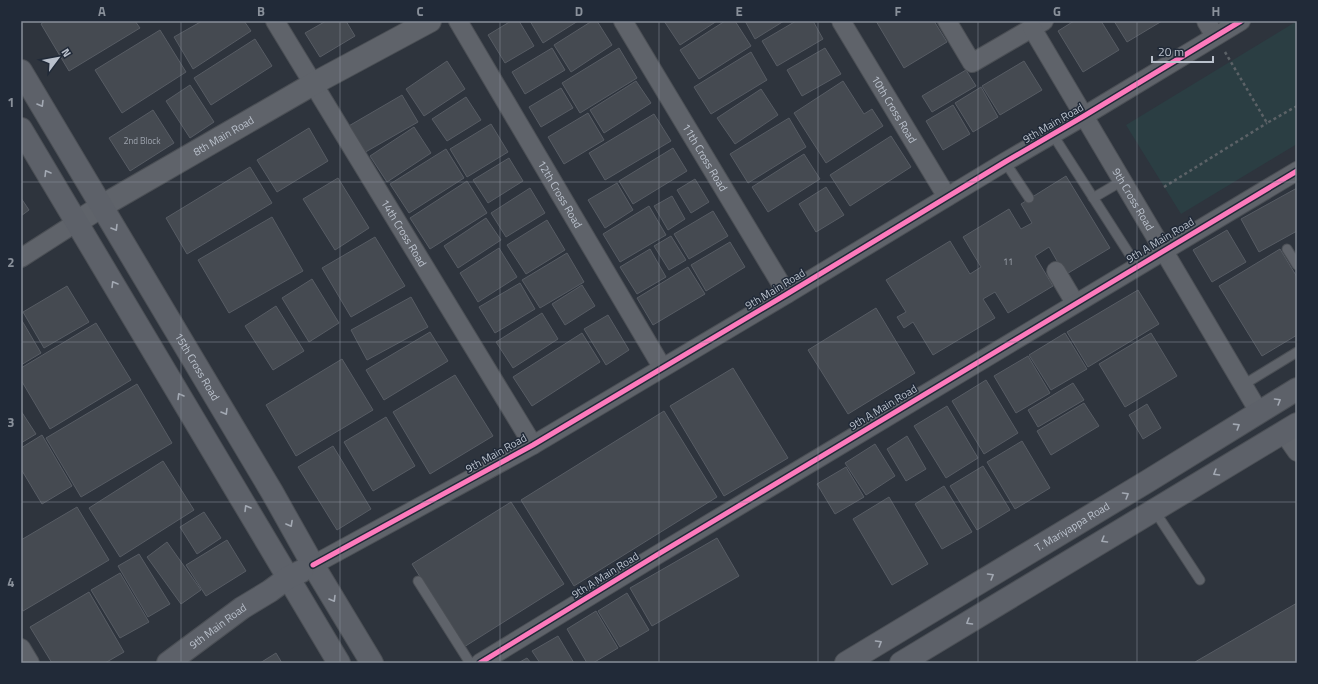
<svg xmlns="http://www.w3.org/2000/svg" width="1318" height="684" font-family="'Titillium Web',sans-serif">
<rect width="100%" height="100%" fill="#2e343d"/>
<!-- green -->
<polygon fill="#2b3e43" points="1297,21 1297,144 1181,214 1126,125"/>
<!-- building -->
<g fill="#454a51" stroke="#575c64">
<polygon points="45,21 135,21 140,28 69,71 41,24"/>
<polygon points="202,21 244,21 251,31 193,69 174,37"/>
<polygon points="326,21 346,21 355,36 320,57 305,33"/>
<polygon points="511,21 519,21 534,46 505,63 488,35"/>
<polygon points="530,21 578,21 543,43"/>
<polygon points="592,21 597,21 612,45 571,72 554,45"/>
<polygon points="664,21 717,21 680,45"/>
<polygon points="725,21 735,21 751,46 699,79 680,50"/>
<polygon points="745,21 784,21 755,39"/>
<polygon points="796,21 813,21 823,39 777,66 762,41"/>
<polygon points="876,21 934,21 947,42 904,68"/>
<polygon points="1074,21 1101,21 1119,50 1083,72 1058,31"/>
<polygon points="1114,21 1162,21 1127,42"/>
<polygon points="160,30 186,72 122,113 95,70"/>
<polygon points="255,39 272,66 211,105 194,78"/>
<polygon points="552,48 565,70 525,94 512,72"/>
<polygon points="619,48 637,78 580,113 562,83"/>
<polygon points="825,48 841,74 802,96 787,70"/>
<polygon points="751,52 767,80 711,114 694,87"/>
<polygon points="447,61 465,89 424,116 406,89"/>
<polygon points="1024,61 1042,90 1000,115 982,86"/>
<polygon points="966,70 976,86 932,112 922,96"/>
<polygon points="636,81 651,103 604,133 590,110"/>
<polygon points="843,81 864,114 872,109 883,126 826,163 794,113"/>
<polygon points="190,85 214,122 190,138 166,101"/>
<polygon points="981,87 998,117 973,132 955,103"/>
<polygon points="561,88 573,108 541,127 529,107"/>
<polygon points="761,89 778,115 735,144 717,118"/>
<polygon points="402,95 418,122 362,154 347,127"/>
<polygon points="466,97 481,120 447,141 432,119"/>
<polygon points="953,105 970,134 943,150 926,121"/>
<polygon points="153,110 174,143 130,171 109,138"/>
<polygon points="588,113 604,140 564,164 548,137"/>
<polygon points="654,114 671,141 605,180 589,153"/>
<polygon points="789,118 806,147 748,183 730,154"/>
<polygon points="491,124 508,152 467,177 450,149"/>
<polygon points="414,127 431,153 387,182 370,156"/>
<polygon points="309,128 328,161 277,192 257,160"/>
<polygon points="891,136 911,167 850,206 830,175"/>
<polygon points="673,148 687,171 633,204 619,181"/>
<polygon points="446,149 464,178 409,213 390,184"/>
<polygon points="804,154 820,179 768,212 752,187"/>
<polygon points="509,158 523,181 488,203 473,180"/>
<polygon points="250,167 272,203 187,254 166,218"/>
<polygon points="1066,176 1110,248 1065,275 1049,247 1035,256 1053,286 1008,313 995,292 983,299 995,318 933,355 913,322 904,328 897,317 906,312 886,280 950,241 970,274 981,267 963,237 1009,209 1021,229 1032,223 1021,204"/>
<polygon points="338,178 369,228 335,250 303,199"/>
<polygon points="695,179 709,202 691,213 677,190"/>
<polygon points="467,181 487,213 430,249 410,218"/>
<polygon points="617,183 633,210 605,228 588,200"/>
<polygon points="826,187 844,215 816,232 799,204"/>
<polygon points="530,188 545,213 506,237 491,213"/>
<polygon points="1297,188 1297,231 1259,252 1241,219"/>
<polygon points="672,196 685,219 668,230 654,206"/>
<polygon points="21,198 29,210 21,216"/>
<polygon points="649,206 666,235 620,262 603,234"/>
<polygon points="713,211 728,236 689,259 674,234"/>
<polygon points="272,217 303,271 229,313 198,260"/>
<polygon points="486,218 501,240 458,268 444,246"/>
<polygon points="547,220 565,250 526,274 507,245"/>
<polygon points="1227,230 1246,262 1212,282 1193,250"/>
<polygon points="671,236 686,260 669,270 654,246"/>
<polygon points="375,237 405,286 351,317 322,268"/>
<polygon points="730,242 745,267 706,291 691,265"/>
<polygon points="499,248 517,277 478,302 460,273"/>
<polygon points="650,249 666,277 637,294 620,267"/>
<polygon points="1280,249 1297,277 1297,335 1262,356 1219,286"/>
<polygon points="567,253 584,282 540,308 522,280"/>
<polygon points="688,267 705,294 653,325 637,298"/>
<polygon points="312,279 339,323 309,342 282,298"/>
<polygon points="520,283 535,309 495,333 479,307"/>
<polygon points="582,285 595,306 565,325 552,304"/>
<polygon points="67,286 89,322 44,348 23,312"/>
<polygon points="1138,290 1159,324 1088,367 1067,332"/>
<polygon points="411,297 428,327 367,360 351,330"/>
<polygon points="276,306 304,351 273,370 245,326"/>
<polygon points="876,308 915,373 848,414 808,350"/>
<polygon points="542,313 558,339 513,368 496,342"/>
<polygon points="608,315 629,350 606,365 584,329"/>
<polygon points="21,319 41,353 21,365"/>
<polygon points="96,323 131,380 50,429 21,380 21,368"/>
<polygon points="430,332 448,361 384,400 366,370"/>
<polygon points="582,333 600,362 532,406 513,377"/>
<polygon points="1065,333 1087,369 1051,390 1029,355"/>
<polygon points="1151,333 1177,376 1125,407 1099,364"/>
<polygon points="1028,356 1050,393 1016,413 994,376"/>
<polygon points="342,359 373,410 296,456 266,405"/>
<polygon points="733,368 788,458 724,496 670,406"/>
<polygon points="455,375 493,436 430,474 393,412"/>
<polygon points="986,380 1018,433 984,454 952,401"/>
<polygon points="1073,383 1084,400 1038,427 1028,410"/>
<polygon points="137,384 172,443 81,497 46,438"/>
<polygon points="1084,403 1099,426 1051,455 1037,431"/>
<polygon points="1147,404 1161,428 1143,439 1129,415"/>
<polygon points="947,406 978,458 946,478 914,426"/>
<polygon points="21,411 36,434 21,443"/>
<polygon points="664,411 717,497 574,586 521,500"/>
<polygon points="386,417 415,466 373,491 344,442"/>
<polygon points="42,435 72,486 42,504 21,469 21,448"/>
<polygon points="907,436 926,469 906,481 887,449"/>
<polygon points="1022,441 1050,488 1015,509 987,462"/>
<polygon points="875,444 895,476 866,495 845,463"/>
<polygon points="333,446 371,509 337,530 298,467"/>
<polygon points="163,461 194,510 120,557 89,508"/>
<polygon points="983,466 1010,510 977,530 950,486"/>
<polygon points="846,467 864,497 835,514 817,484"/>
<polygon points="944,486 972,532 942,549 915,504"/>
<polygon points="889,497 928,564 892,585 853,519"/>
<polygon points="511,502 564,584 464,647 412,564"/>
<polygon points="77,507 109,560 23,611 21,607 21,540"/>
<polygon points="204,512 221,538 197,554 180,527"/>
<polygon points="717,538 739,576 652,626 630,588"/>
<polygon points="227,540 246,571 206,596 186,565"/>
<polygon points="167,542 201,590 181,604 147,557"/>
<polygon points="139,554 170,604 148,617 118,566"/>
<polygon points="120,573 149,622 120,638 91,590"/>
<polygon points="89,592 124,652 105,663 52,663 30,627"/>
<polygon points="627,593 649,630 620,647 598,611"/>
<polygon points="1297,603 1297,663 1195,663 1195,662"/>
<polygon points="596,611 618,648 593,663 587,663 567,629"/>
<polygon points="558,636 574,663 540,663 532,651"/>
<polygon points="276,653 282,663 260,663"/>
<polygon points="527,658 531,663 518,663"/>
</g>
<g fill="none" stroke-linecap="round" stroke-linejoin="round">
<defs>
<g id="service">
<polyline points="1053,135 1137,266"/>
<polyline points="1005,162 1029,198"/>
<polyline points="1093,198 1122,181"/>
<polyline points="1287,249 1297,265"/>
<polyline points="1243,385 1297,352"/>
<polyline points="1154,510 1200,580"/>
<polyline points="418,581 470,663"/>
</g>
<g id="minor">
<path id="s1" d="M275 21 533 445"/>
<path id="s2" d="M458 21 662 367"/>
<path id="s3" d="M623 21 787 294"/>
<path id="s4" d="M841 21 947 197"/>
<polyline points="947,21 972,63 1044,21"/>
<polyline points="1206,21 1215,36"/>
<path id="s5" d="M1032 28 1259 412"/>
<polyline points="21,258 77,222"/>
<polyline points="1056,271 1075,303"/>
<polyline points="1283,432 1297,452"/>
<polyline points="313,565 533,445 787,294 1005,162 1084,116 1241,21"/>
<polyline points="21,648 30,663"/>
<path d="M480 663C751 497 1023 333 1297 171"/>
</g>
<g id="tertiary">
<path id="s6" d="M77 222 102 206 313 84 430 21"/>
</g>
<g id="secondary">
<path id="s7" d="M21 71 272 492 313 565 372 663"/>
<polyline points="21,129 339,663"/>
<path id="s8" d="M168 663 242 608 270 591 289 577 302 571"/>
<path id="s9" d="M846 663 1148 481 1297 389"/>
<polyline points="901,663 1297,424"/>
</g>
</defs>
<!-- service casing -->
<use href="#service" stroke="#4b4f55" stroke-width="11"/>
<!-- minor casing -->
<use href="#minor" stroke="#4b4f55" stroke-width="20"/>
<!-- tertiary casing -->
<use href="#tertiary" stroke="#4b4f55" stroke-width="24"/>
<!-- secondary casing -->
<use href="#secondary" stroke="#4b4f55" stroke-width="24"/>
<!-- path -->
<g stroke="#5c6267" stroke-width="2.5" stroke-dasharray="3 3" stroke-linecap="butt">
<polyline points="1225,52 1267,123 1297,106"/>
<polyline points="1164,187 1267,123"/>
</g>
<!-- service -->
<use href="#service" stroke="#5f636a" stroke-width="9"/>
<!-- minor -->
<use href="#minor" stroke="#5f636a" stroke-width="18"/>
<!-- tertiary -->
<use href="#tertiary" stroke="#5f636a" stroke-width="22"/>
<!-- secondary -->
<use href="#secondary" stroke="#5d6169" stroke-width="22"/>
<defs>
<g id="cycleway">
<polyline points="313,565 533,445 787,294 1005,162 1084,116 1241,21"/>
<path d="M480 663C751 497 1023 333 1297 171"/>
</g>
</defs>
<!-- cycleway casing -->
<use href="#cycleway" stroke="#212a38" stroke-width="8"/>
<!-- cycleway -->
<use href="#cycleway" stroke="#fd7abc" stroke-width="5"/>
</g>
<!-- one-way arrows -->
<defs><path id="oneway-chevron" d="M-2-3.5L2.5 0L-2 3.5" fill="none" stroke-width="1.6" stroke-linecap="round" stroke-linejoin="round"/></defs>
<g stroke="#a3a9b3">
<use href="#oneway-chevron" transform="translate(41 104) rotate(59)"/>
<use href="#oneway-chevron" transform="translate(47 173) rotate(-121)"/>
<use href="#oneway-chevron" transform="translate(115 228) rotate(59)"/>
<use href="#oneway-chevron" transform="translate(114 284) rotate(-121)"/>
<use href="#oneway-chevron" transform="translate(180 396) rotate(-121)"/>
<use href="#oneway-chevron" transform="translate(1278 401) rotate(-31)"/>
<use href="#oneway-chevron" transform="translate(225 412) rotate(59)"/>
<use href="#oneway-chevron" transform="translate(1237 426) rotate(-32)"/>
<use href="#oneway-chevron" transform="translate(1216 473) rotate(149)"/>
<use href="#oneway-chevron" transform="translate(1126 495) rotate(-31)"/>
<use href="#oneway-chevron" transform="translate(247 508) rotate(-121)"/>
<use href="#oneway-chevron" transform="translate(290 524) rotate(61)"/>
<use href="#oneway-chevron" transform="translate(1104 540) rotate(149)"/>
<use href="#oneway-chevron" transform="translate(991 576) rotate(-31)"/>
<use href="#oneway-chevron" transform="translate(333 599) rotate(59)"/>
<use href="#oneway-chevron" transform="translate(969 622) rotate(149)"/>
<use href="#oneway-chevron" transform="translate(879 643) rotate(-31)"/>
</g>
<!-- grid -->
<path fill="none" stroke="#89909a" stroke-width="1" stroke-opacity="0.55" d="M181 21V663M340 21V663M500 21V663M659 21V663M818 21V663M978 21V663M1137 21V663M21 182H1297M21 342H1297M21 502H1297"/>
<g text-anchor="middle" dominant-baseline="central" stroke-width="3" stroke-linejoin="round" paint-order="stroke">
<!-- number labels -->
<g font-size="9" fill="#9da3ad">
<text x="142" y="140">2nd Block</text>
<text x="1008" y="261">11</text>
</g>
<!-- street labels -->
<g font-size="11" fill="#bac1cc" stroke="#212a38">
<text stroke="none"><textPath href="#s4" startOffset="103">10th Cross Road</textPath></text>
<text transform="translate(1053 123) rotate(-30)">9th Main Road</text>
<text stroke="none"><textPath href="#s6" startOffset="170">8th Main Road</textPath></text>
<text stroke="none"><textPath href="#s3" startOffset="159">11th Cross Road</textPath></text>
<text stroke="none"><textPath href="#s2" startOffset="201">12th Cross Road</textPath></text>
<text stroke="none"><textPath href="#s5" startOffset="199">9th Cross Road</textPath></text>
<text stroke="none"><textPath href="#s1" startOffset="248">14th Cross Road</textPath></text>
<text transform="translate(1160 240) rotate(-31)">9th A Main Road</text>
<text transform="translate(775 289) rotate(-31)">9th Main Road</text>
<text stroke="none"><textPath href="#s7" startOffset="344">15th Cross Road</textPath></text>
<text transform="translate(883 407) rotate(-31)">9th A Main Road</text>
<text transform="translate(496 453) rotate(-29)">9th Main Road</text>
<text stroke="none"><textPath href="#s9" startOffset="264">T. Mariyappa Road</textPath></text>
<text transform="translate(605 575) rotate(-32)">9th A Main Road</text>
<text stroke="none"><textPath href="#s8" startOffset="62">9th Main Road</textPath></text>
</g>
</g>
<!-- border -->
<rect width="1318" height="684" fill="none" stroke="#212a38" stroke-width="44"/>
<!-- north arrow -->
<g transform="translate(58 58) rotate(58)" stroke="#212a38" stroke-width="3" paint-order="stroke">
<path d="M0-3L7 15L0 10L-7 15Z" fill="#bac1cc"/>
<text y="-6" font-size="11" font-weight="bold" text-anchor="middle" fill="#bac1cc">N</text>
</g>
<!-- scale -->
<path d="M1152 56v6h61v-6" fill="none" stroke="#bac1cc" stroke-width="2"/>
<text x="1158" y="56" font-size="12" fill="#bac1cc" stroke="#212a38" stroke-width="3" paint-order="stroke">20 m</text>
<rect x="22" y="22" width="1274" height="640" fill="none" stroke="#89909a" stroke-width="1.5"/>
<g font-size="13" text-anchor="middle" font-weight="bold" fill="#89909a">
<text x="102" y="16">A</text>
<text x="261" y="16">B</text>
<text x="420" y="16">C</text>
<text x="579" y="16">D</text>
<text x="739" y="16">E</text>
<text x="898" y="16">F</text>
<text x="1057" y="16">G</text>
<text x="1216" y="16">H</text>
<text x="11" y="107">1</text>
<text x="11" y="267">2</text>
<text x="11" y="427">3</text>
<text x="11" y="587">4</text>
</g>
</svg>
